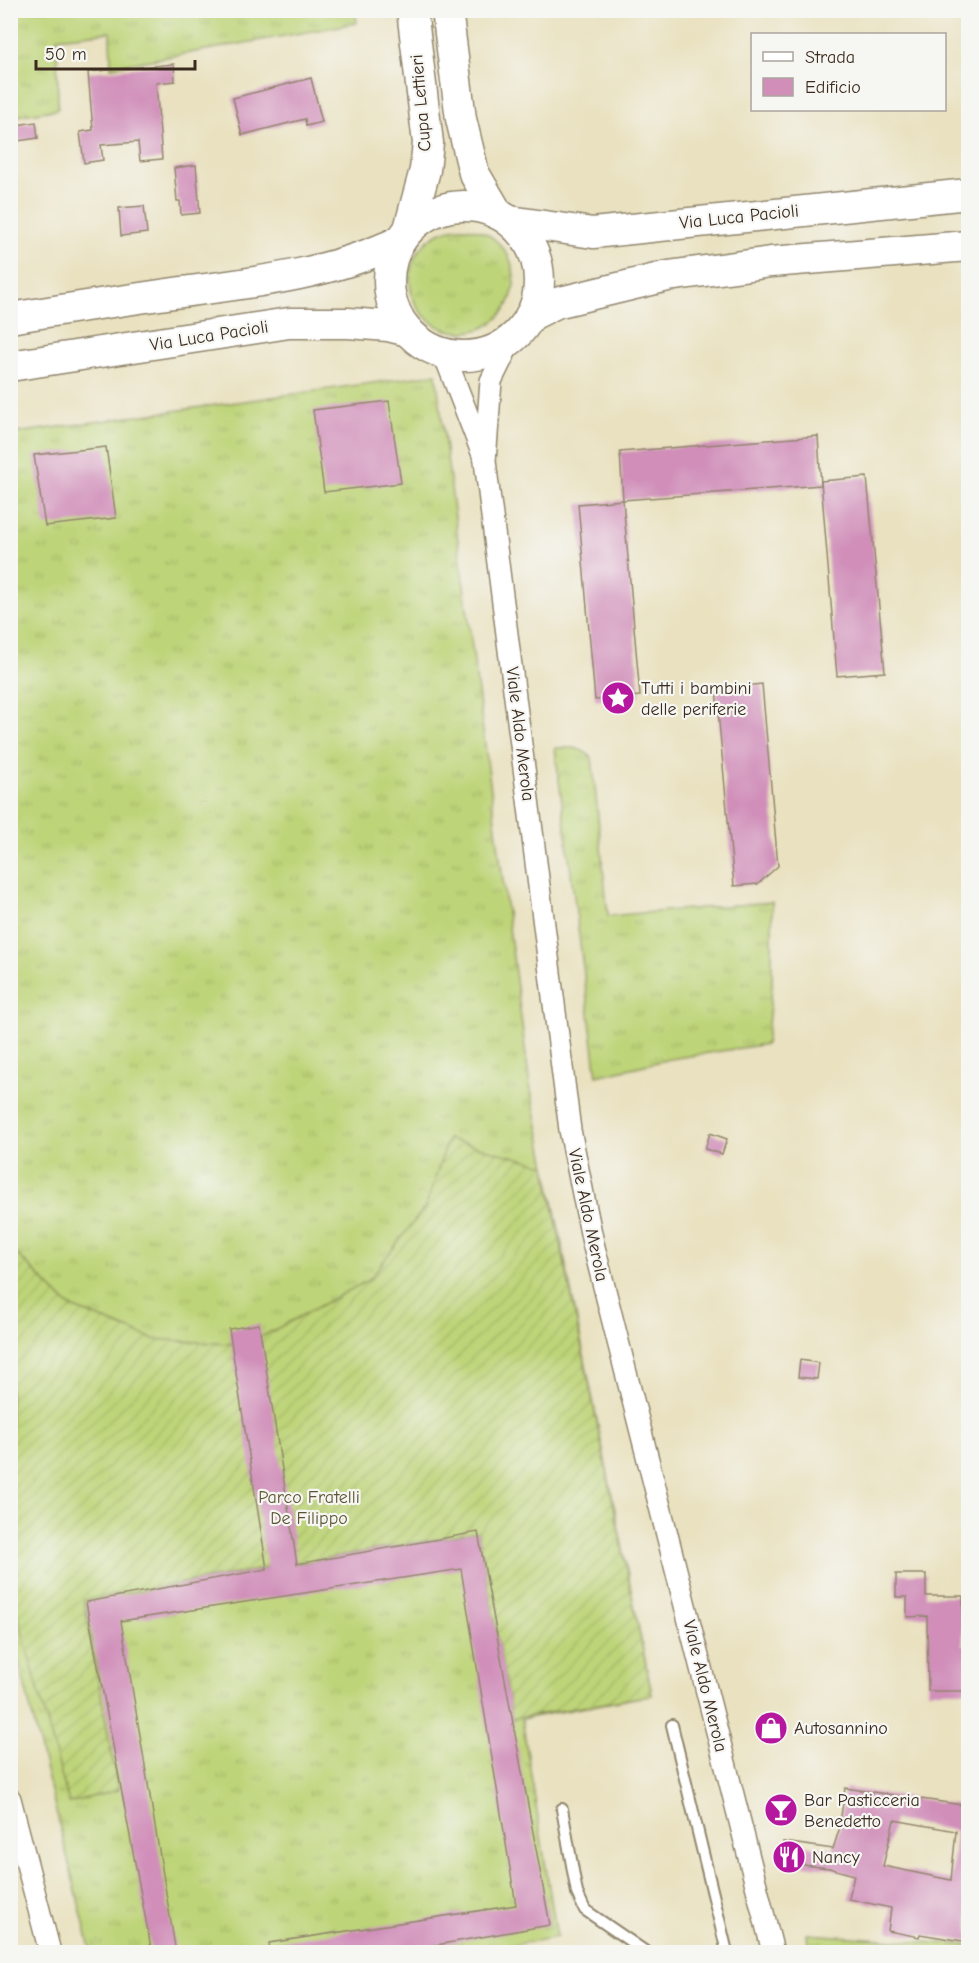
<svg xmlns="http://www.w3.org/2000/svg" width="979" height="1963" font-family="'Comic Neue',sans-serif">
<defs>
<pattern id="grass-tufts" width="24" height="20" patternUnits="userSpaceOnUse" patternTransform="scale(1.5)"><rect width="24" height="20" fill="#bed478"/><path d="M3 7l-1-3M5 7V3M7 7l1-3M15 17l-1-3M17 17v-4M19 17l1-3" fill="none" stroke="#a4b667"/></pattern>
<pattern id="garden-furrows" width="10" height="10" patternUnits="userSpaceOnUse" patternTransform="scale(1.5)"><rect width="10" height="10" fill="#bed478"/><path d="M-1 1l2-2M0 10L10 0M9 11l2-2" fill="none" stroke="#a4b667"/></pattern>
</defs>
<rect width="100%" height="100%" fill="#f6f6f2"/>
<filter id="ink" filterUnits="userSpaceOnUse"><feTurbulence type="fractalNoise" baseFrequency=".0167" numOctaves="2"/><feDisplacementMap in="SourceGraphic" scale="12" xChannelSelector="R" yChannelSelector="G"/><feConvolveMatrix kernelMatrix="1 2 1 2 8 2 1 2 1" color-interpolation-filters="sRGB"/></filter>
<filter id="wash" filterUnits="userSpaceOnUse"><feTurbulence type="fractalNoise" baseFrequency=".008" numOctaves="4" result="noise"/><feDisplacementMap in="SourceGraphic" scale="24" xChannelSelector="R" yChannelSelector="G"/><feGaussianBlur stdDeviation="1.35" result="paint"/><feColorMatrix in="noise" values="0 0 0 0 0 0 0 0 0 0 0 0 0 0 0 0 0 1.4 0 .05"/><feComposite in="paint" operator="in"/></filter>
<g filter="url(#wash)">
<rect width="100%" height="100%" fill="#e9e1bf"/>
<!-- grass -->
<g fill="url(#grass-tufts)" stroke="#7c7f4b" stroke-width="1.5">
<polygon points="11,10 355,10 357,23 111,67 110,32 57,38 58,109 11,117"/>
<circle cx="462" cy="280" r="52"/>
<polygon points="436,374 530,1086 652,1695 522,1719 557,1937 475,1952 91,1952 10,1626 10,434"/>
<path d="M555 748C570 747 582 747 592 758L608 916 772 902V986L766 1044 670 1059 597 1076Z"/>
<polygon points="807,1934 968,1945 968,1952 809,1952"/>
</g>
<!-- garden -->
<polygon fill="url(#garden-furrows)" stroke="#7c7f4b" stroke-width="1.5" points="448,1139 545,1165 652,1695 512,1719 478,1532 84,1600 118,1790 69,1803 11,1590 10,1247 69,1306 153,1339 228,1344 261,1337 369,1280 426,1206"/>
<g id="blocks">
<!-- building -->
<g fill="#d08eb9" fill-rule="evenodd">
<polygon points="174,64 175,81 156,83 162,159 140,161 138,142 101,145 103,160 84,163 80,132 93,130 88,72"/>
<polygon points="311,78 322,122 306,126 305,119 242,135 233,98"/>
<polygon points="36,122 38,138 10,142 10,126"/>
<polygon points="196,165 200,213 181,215 180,201 177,201 174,168"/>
<polygon points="144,206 147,233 121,236 119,208"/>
<polygon points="389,401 401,483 324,492 313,410"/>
<polygon points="818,436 821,485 623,500 620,452"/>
<polygon points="106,447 116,518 45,526 34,455"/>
<polygon points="867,477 885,672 837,676 821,481"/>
<polygon points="623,500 640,696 595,700 578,504"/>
<polygon points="762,684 778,866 758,884 734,886 716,689"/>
<polygon points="710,1133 727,1139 722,1154 705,1149"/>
<polygon points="259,1324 297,1564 478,1532 550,1925 391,1953 270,1953 269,1943 516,1905 461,1569 121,1621 176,1953 152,1953 86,1602 267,1569 229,1329"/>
<polygon points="800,1360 819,1363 817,1379 798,1377"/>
<polygon points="896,1574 926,1574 926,1596 963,1596 963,1645 968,1645 966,1691 928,1691 927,1616 907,1617 907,1597 896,1597"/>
<path d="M845 1788 969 1806V1942L920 1934 919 1937 888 1931 891 1908 849 1899 854 1875 829 1868 786 1863 783 1842 833 1849 839 1830ZM894 1820 956 1831 951 1880 883 1866Z"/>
</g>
</g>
</g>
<g filter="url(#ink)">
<use href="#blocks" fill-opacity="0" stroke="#92866e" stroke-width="1.5"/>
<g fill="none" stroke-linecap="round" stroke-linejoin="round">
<defs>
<g id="lane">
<polyline points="672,1725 727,1952"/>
<polyline points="562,1809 577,1893 585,1910 646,1952"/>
</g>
<g id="street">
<polyline points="511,340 491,381 485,461 570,1130 593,1243 773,1952"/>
<polyline points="444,354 483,455"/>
<polyline points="10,1799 50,1952"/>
</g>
<g id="secondary">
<polyline points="447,10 461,119 474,173 498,214"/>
<circle cx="464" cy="281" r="75"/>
<polyline points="510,221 593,233 968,194"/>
<polyline points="409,229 425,170 428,143 412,10"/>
<polyline points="530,316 556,303 668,276 771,262 968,246"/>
<path d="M10 318C65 309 119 301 174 293 251 283 329 275 400 241"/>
<polyline points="10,366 289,323 348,323 388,326 408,331"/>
</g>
</defs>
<!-- lane casing -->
<use href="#lane" stroke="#92866e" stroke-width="14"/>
<!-- street casing -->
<use href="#street" stroke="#92866e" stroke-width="24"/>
<!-- secondary casing -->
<use href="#secondary" stroke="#92866e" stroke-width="33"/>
<!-- lane -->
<use href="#lane" stroke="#fff" stroke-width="10"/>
<!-- street -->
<use href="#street" stroke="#fff" stroke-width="21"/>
<!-- secondary -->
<use href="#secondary" stroke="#fff" stroke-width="30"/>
</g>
</g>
<!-- icons -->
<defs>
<symbol id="sight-disc" viewBox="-11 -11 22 22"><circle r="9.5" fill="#b5179e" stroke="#f6f6f2"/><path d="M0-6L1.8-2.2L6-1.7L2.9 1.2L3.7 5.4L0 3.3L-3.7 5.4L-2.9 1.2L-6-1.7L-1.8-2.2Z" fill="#fff"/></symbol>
<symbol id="shop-disc" viewBox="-11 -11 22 22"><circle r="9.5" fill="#b5179e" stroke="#f6f6f2"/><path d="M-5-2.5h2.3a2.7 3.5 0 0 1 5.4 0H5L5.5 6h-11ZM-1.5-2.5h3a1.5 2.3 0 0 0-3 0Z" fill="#fff"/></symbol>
<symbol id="bar-disc" viewBox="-11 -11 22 22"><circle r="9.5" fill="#b5179e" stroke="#f6f6f2"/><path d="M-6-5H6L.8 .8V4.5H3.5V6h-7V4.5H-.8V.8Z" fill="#fff"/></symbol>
<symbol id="restaurant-disc" viewBox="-11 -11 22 22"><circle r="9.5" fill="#b5179e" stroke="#f6f6f2"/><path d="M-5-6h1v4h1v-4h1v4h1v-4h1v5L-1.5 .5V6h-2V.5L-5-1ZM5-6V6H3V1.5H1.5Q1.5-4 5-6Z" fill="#fff"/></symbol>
</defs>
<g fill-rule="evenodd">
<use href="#sight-disc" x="599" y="679" width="38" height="38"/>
<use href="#shop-disc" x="752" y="1709" width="38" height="38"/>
<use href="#bar-disc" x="762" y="1791" width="38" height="38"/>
<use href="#restaurant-disc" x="770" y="1838" width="38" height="38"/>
</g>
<g text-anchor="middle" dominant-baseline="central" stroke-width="4.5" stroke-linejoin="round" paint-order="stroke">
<!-- street labels -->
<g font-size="18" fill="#3b2a1e" stroke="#f6f6f2">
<text transform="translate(421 103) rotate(-95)">Cupa Lettieri</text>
<text transform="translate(739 217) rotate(-6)">Via Luca Pacioli</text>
<text transform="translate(209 336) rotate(-9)">Via Luca Pacioli</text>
<text transform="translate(520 734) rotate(83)">Viale Aldo Merola</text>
<text transform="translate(588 1215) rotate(78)">Viale Aldo Merola</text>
<text transform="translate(705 1686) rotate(76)">Viale Aldo Merola</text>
</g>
<!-- poi labels -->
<g font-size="18" fill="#3b2a1e" stroke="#f6f6f2" text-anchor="start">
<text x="641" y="688">Tutti i bambini<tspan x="641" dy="21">delle periferie</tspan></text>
<text x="794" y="1728">Autosannino</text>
<text x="804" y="1800">Bar Pasticceria<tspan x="804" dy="21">Benedetto</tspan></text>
<text x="812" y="1857">Nancy</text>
</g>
<!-- park labels -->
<g font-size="18" fill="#5c5434" stroke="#f6f6f2">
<text x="309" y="1497">Parco Fratelli<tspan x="309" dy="21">De Filippo</tspan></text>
</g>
</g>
<!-- margin -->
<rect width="979" height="1963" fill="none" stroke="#f6f6f2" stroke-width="36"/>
<!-- legend -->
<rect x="751" y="33" width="195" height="78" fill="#f6f6f2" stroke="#aba49d" stroke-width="1.5"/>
<rect x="763" y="52" width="30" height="9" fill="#ffffff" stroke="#aba49d" stroke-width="1.5"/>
<text x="805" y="63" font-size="18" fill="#3b2a1e">Strada</text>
<rect x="763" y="78" width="30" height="18" fill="#d08eb9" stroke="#aba49d" stroke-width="1.5"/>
<text x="805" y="93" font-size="18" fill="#3b2a1e">Edificio</text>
<!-- scale -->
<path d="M36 60v9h159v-9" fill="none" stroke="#3b2a1e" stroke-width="3"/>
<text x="45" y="60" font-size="18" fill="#3b2a1e" stroke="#f6f6f2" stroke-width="4.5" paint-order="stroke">50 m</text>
</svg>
